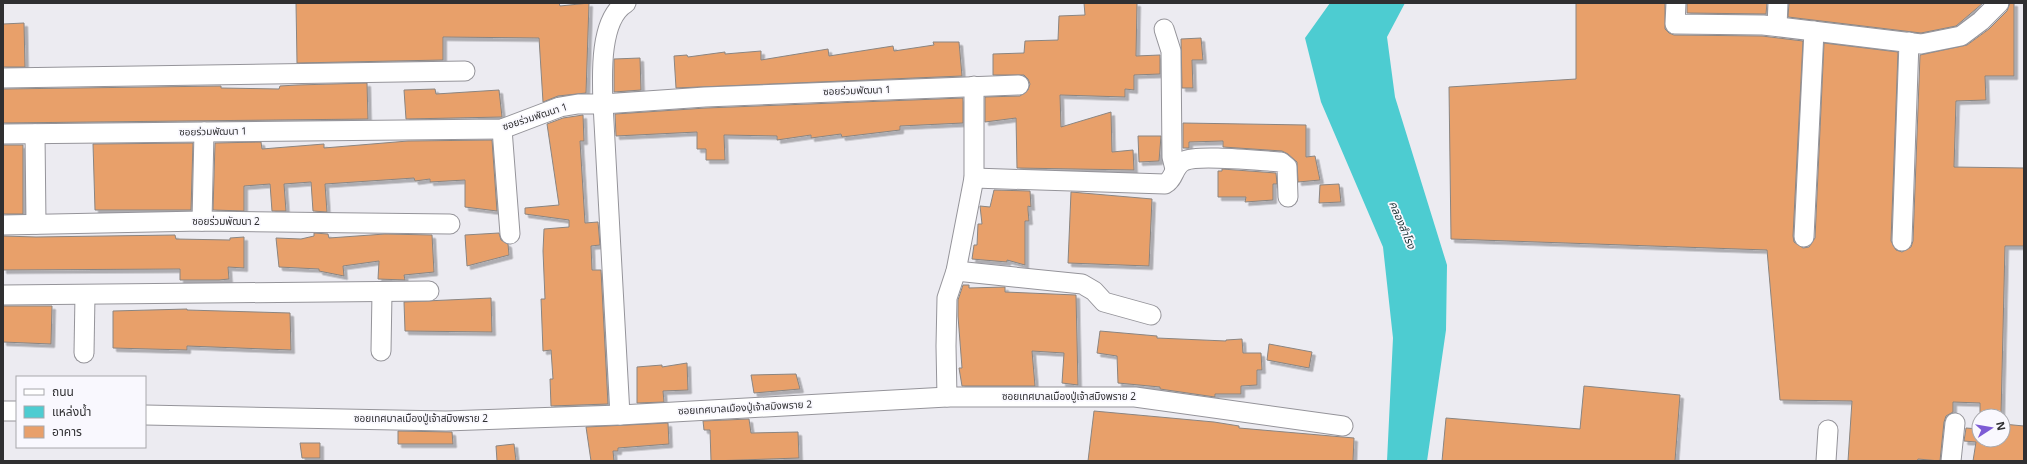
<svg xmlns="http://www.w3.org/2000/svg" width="2027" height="464" font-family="Georgia,'Noto Sans Thai',serif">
<defs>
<filter id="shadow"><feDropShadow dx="3.5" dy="3.5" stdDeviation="0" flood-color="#0004"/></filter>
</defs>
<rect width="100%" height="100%" fill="#ecebf1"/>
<!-- water -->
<polygon fill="#4dccd1" points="1330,3 1405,3 1387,37 1395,97 1447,265 1446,330 1427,461 1387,461 1393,338 1383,247 1321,102 1305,38"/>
<!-- building -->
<g fill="#e8a06b" stroke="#8a8581" filter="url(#shadow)">
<polygon points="296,3 559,3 560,6 589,3 586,93 558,96 543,102 539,38 443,37 443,60 297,63"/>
<polygon points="1084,3 1137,3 1136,56 1160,55 1160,74 1134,75 1134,90 1125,89 1125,97 1060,95 1061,127 1111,112 1112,152 1133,150 1134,170 1017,168 1016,118 985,122 985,97 1020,96 1028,90 1030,84 1028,79 1024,75 993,75 993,54 1024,53 1025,41 1058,40 1059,16 1085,15"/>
<polygon points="1576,3 1665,3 1665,29 1669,33 1674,35 1762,36 1803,41 1793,236 1794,242 1803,248 1809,247 1815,238 1824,43 1898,52 1891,241 1896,250 1902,252 1911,247 1913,241 1920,55 1967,45 1989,29 2007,11 2010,3 2014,3 2014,76 1985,76 1986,100 1956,101 1954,167 2024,168 2024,246 2005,246 2001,415 2003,416 1980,416 1980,403 1953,402 1953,412 1946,416 1944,422 1940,461 1918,459 1917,461 1848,461 1852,401 1780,400 1767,250 1451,239 1449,87 1576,79"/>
<polygon points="1687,3 1767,3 1766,14 1687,13"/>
<polygon points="1789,3 1983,3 1956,26 1921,33 1788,17"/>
<polygon points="24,23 25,67 3,67 3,24"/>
<polygon points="1201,38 1203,60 1192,60 1193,88 1182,88 1181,39"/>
<polygon points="933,42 959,42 962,76 676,88 674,56 687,55 688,57 725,52 725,54 761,51 761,60 828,49 829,56 893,46 894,51 934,45"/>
<polygon points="640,58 641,90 614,92 614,59"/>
<polygon points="367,83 368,119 3,123 3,89 221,86 221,88 279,89 280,86 297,85"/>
<polygon points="435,89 436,94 499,90 502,117 406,119 404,90"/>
<polygon points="963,98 963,123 900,126 900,130 842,137 841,134 811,138 811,135 777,140 777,136 724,135 725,160 706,160 706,149 697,149 697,132 616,136 615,114 706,108"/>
<polygon points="583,115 584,141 580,141 585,223 598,222 600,245 591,246 592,270 601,270 608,404 551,406 550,379 553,379 551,350 543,351 541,299 545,299 543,251 544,229 569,227 569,220 525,214 525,208 559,205 547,124 563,118"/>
<polygon points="1183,123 1306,125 1306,157 1315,156 1320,180 1298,182 1297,162 1288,154 1282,151 1223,147 1223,141 1189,142 1189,148 1183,148"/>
<polygon points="1138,136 1161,136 1159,161 1139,162"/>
<polygon points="492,140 497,211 465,207 465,180 430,182 430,179 415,181 414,178 325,184 327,212 313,211 311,182 284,184 286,211 272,211 270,184 244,186 244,211 213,210 215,143 261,142 262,149 324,144 324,148 408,141"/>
<polygon points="193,143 191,210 95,210 93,144"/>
<rect x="3" y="145" width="20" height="69"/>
<polygon points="1222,169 1276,173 1277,184 1273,184 1273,200 1245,202 1246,197 1218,197 1218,171 1222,171"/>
<polygon points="1339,184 1341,202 1319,203 1320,185"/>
<polygon points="994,190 1030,191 1031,207 1028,206 1028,210 1029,221 1025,221 1025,265 1007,260 1007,262 972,259 974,245 977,245 978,224 982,224 980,206 990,207"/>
<polygon points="1071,192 1152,199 1149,266 1068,263"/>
<polygon points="314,233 328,234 329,238 385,234 432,235 434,272 404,275 405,280 378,279 379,261 343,266 344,276 319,271 319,269 279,267 276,238 301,239 314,236"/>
<polygon points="499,233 501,240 508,244 509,255 467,266 465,235"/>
<polygon points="175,235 176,239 230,240 230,238 244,237 244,268 228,267 229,279 219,280 180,280 180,269 3,270 3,236 36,237"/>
<polygon points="963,285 969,285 969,288 1005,287 1005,292 1076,295 1078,385 1062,383 1064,353 1032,351 1035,386 962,386 959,368 962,368 958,316 958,300"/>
<polygon points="491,298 492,332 405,331 404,302"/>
<polygon points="3,306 52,306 51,344 3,342"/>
<polygon points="187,309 187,310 290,313 291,350 187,346 187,350 113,348 113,311"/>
<polygon points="1100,331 1157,336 1157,338 1226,341 1226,340 1242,339 1243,353 1261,353 1262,370 1257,370 1257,385 1241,386 1241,394 1215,394 1215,397 1160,389 1160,387 1118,383 1117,356 1097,353"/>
<polygon points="1269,344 1312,352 1309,368 1267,360"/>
<polygon points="687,363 688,390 663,391 664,402 637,403 637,367 662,365 662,367"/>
<polygon points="796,374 800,389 754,393 751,375"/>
<polygon points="1584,386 1680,395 1675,461 1442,461 1446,418 1580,429"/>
<polygon points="1094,411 1214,422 1239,426 1239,428 1354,438 1353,461 1088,461"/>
<polygon points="749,419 751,433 798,432 799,458 711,461 710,430 704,430 703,421"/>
<polygon points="668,423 669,444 618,448 618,451 613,451 614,461 591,461 586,427"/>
<polygon points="2003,424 2024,426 2024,461 1973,461 1976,442 1964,441 1966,428 1979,429 1979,440 2003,440"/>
<polygon points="398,431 452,432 453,444 398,444"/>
<polygon points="300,443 320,443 320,458 302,458"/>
<polygon points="514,444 516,461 497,461 496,446"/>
</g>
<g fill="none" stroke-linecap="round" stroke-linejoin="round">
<defs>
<g id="minor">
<polyline points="1676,3 1675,24 1763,25 1921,44 1961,36 1981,21 1999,3"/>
<polyline points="1777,26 1778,3"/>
<polyline points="1164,29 1171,51 1172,157 1175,169"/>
<polyline points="3,78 465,71"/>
<polyline points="502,129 510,234"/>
<polyline points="3,134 502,129 560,107 578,104 603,104 705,97 1019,85"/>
<polyline points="35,134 36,224"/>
<path d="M974 178 1165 184C1175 179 1173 166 1184 161 1198 154 1261 161 1281 162L1287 167 1288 197"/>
<polyline points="202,221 204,132"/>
<polyline points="3,225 202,221 450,224"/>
<polyline points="1804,237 1814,31"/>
<polyline points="1902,241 1909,42"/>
<polyline points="956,271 1082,284 1094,291 1104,302 1151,315"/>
<polyline points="3,295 429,291"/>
<polyline points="381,351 382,293"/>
<polyline points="84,353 85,295"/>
<polyline points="947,397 946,346 947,298 956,271 974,178 974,86"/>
<polyline points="3,411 17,411"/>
<polyline points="145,415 446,421 620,415 947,397 1135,397 1343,426"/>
<path d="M620 415 603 104C602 77 599 19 626 3"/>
<polyline points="1826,461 1828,430"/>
<polyline points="1951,461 1955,423"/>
</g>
</defs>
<!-- minor casing -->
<use href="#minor" stroke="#95949a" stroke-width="21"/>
<!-- minor -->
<use href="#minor" stroke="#fff" stroke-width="19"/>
</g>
<g text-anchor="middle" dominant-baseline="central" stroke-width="3.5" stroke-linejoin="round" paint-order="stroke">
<!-- street labels -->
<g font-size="10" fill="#2f2f31" stroke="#f9f8fe">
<text transform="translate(857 91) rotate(-2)">ซอยร่วมพัฒนา 1</text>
<text transform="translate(535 117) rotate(-18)">ซอยร่วมพัฒนา 1</text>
<text transform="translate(213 132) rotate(-1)">ซอยร่วมพัฒนา 1</text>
<text x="226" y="222">ซอยร่วมพัฒนา 2</text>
<text x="1069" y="397">ซอยเทศบาลเมืองปู่เจ้าสมิงพราย 2</text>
<text transform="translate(745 408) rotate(-3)">ซอยเทศบาลเมืองปู่เจ้าสมิงพราย 2</text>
<text x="421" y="419">ซอยเทศบาลเมืองปู่เจ้าสมิงพราย 2</text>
</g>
<!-- water labels -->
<g font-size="11" font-style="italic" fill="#1d3334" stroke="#f9f8fe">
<text transform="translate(1402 225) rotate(67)">คลองสำโรง</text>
</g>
</g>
<!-- border -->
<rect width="2027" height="464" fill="none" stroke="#2f2f31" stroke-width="8"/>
<!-- legend -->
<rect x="16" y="376" width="130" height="72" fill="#f9f8fe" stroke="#a8a8ac"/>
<rect x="24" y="389" width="20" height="6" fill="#ffffff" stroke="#a8a8ac"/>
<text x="52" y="396" font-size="12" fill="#2f2f31">ถนน</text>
<rect x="24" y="406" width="20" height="12" fill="#4dccd1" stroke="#a8a8ac"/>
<text x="52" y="416" font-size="12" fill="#2f2f31">แหล่งน้ำ</text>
<rect x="24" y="426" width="20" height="12" fill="#e8a06b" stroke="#a8a8ac"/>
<text x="52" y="436" font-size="12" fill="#2f2f31">อาคาร</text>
<!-- north arrow -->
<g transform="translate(1991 428) rotate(78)"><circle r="19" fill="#f9f8fe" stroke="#a8a8ac"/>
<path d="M0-3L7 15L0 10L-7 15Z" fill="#7d5bd5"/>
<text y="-6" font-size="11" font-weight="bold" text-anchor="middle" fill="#2f2f31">N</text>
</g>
</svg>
